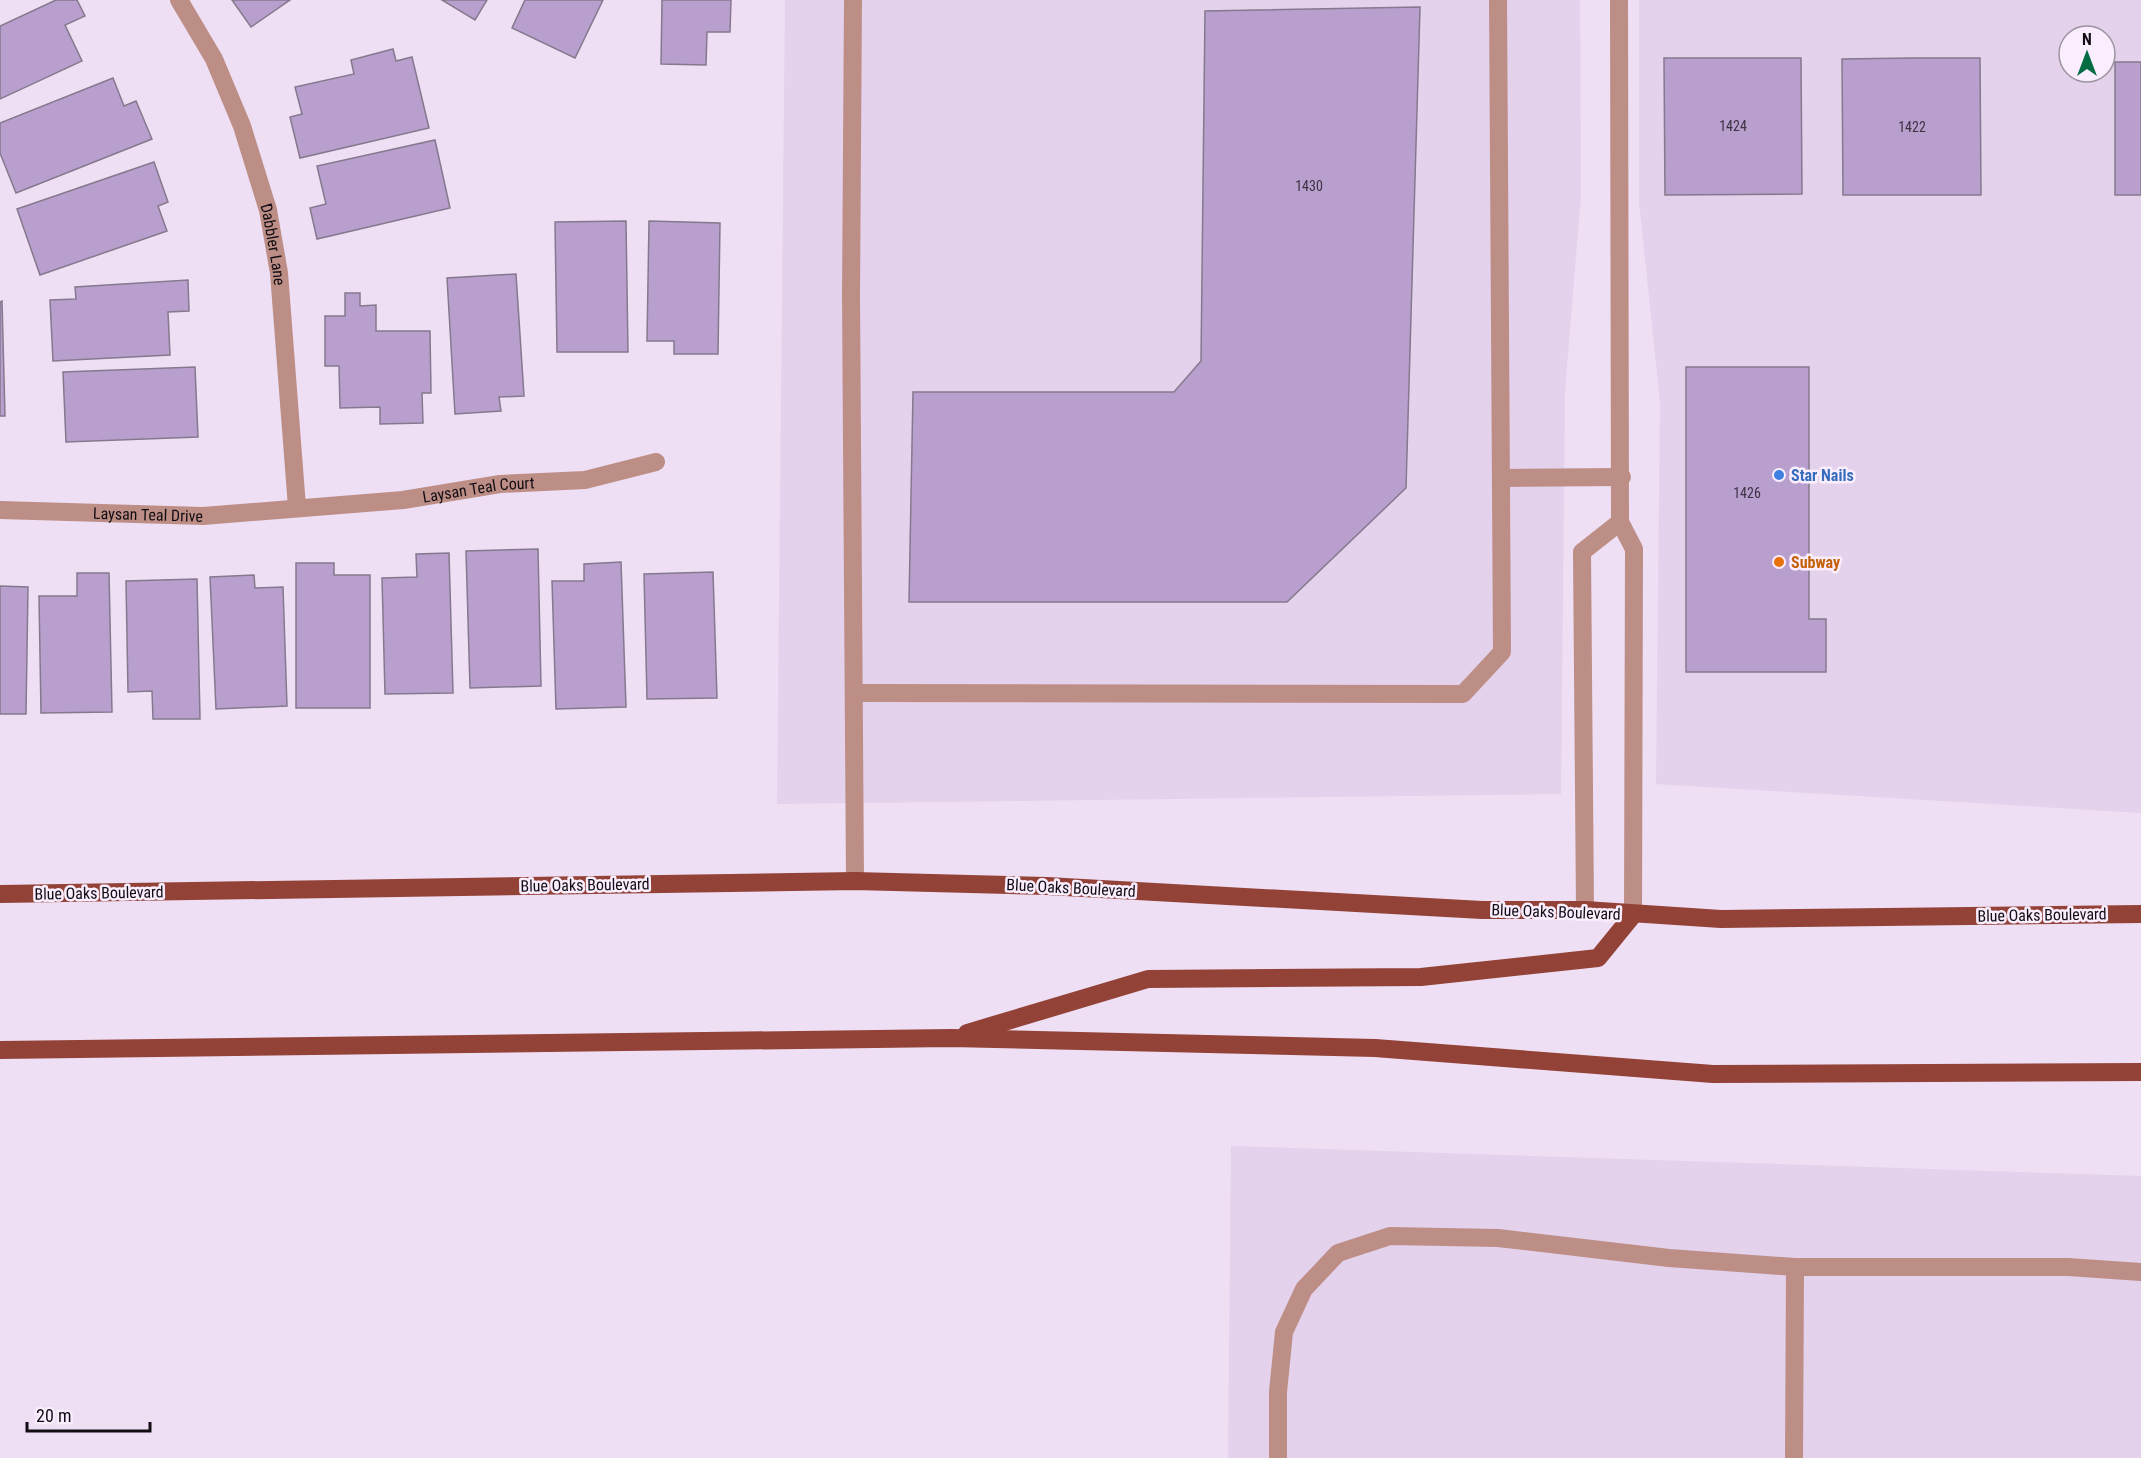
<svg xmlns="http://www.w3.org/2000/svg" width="2141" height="1458" font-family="'Roboto Condensed',sans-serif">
<rect width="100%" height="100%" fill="#eedff4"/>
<!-- built -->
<g fill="#e4d1eb" fill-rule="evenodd">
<polygon points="785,0 1580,0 1581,195 1565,392 1561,794 777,804"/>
<path d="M1639 0H2141V813L1656 784 1660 402 1639 202ZM2069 36H2105V72H2069Z"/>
<polygon points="1231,1146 2141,1176 2141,1458 1228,1458"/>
</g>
<!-- building -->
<g fill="#b99fce" stroke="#84798d" stroke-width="1.5">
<polygon points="56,0 77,0 85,16 65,25 82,61 0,99 0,26"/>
<polygon points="232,0 290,0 251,27"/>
<polygon points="442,0 487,0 475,20"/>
<polygon points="525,0 603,0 575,58 512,28"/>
<polygon points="662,0 731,0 730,32 707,32 706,65 661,64"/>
<polygon points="1420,7 1406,488 1287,602 909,602 913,392 1174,392 1201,361 1205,11"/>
<polygon points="393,49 396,61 412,57 429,128 300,158 290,117 302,114 295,87 354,74 351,60"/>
<polygon points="1664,58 1801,58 1802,194 1665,195"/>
<polygon points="1910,58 1980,58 1981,195 1843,195 1842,59"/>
<rect x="2115" y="62" width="26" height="133"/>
<polygon points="113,78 124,106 136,101 152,139 16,193 0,153 0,123"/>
<polygon points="435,140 450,208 317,239 310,208 326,204 317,166"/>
<polygon points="154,162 168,202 158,206 167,231 40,275 17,209"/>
<polygon points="626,221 628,352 557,352 555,222"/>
<polygon points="649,221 720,223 718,354 674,354 674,341 647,341"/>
<polygon points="516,274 524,396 499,397 501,411 455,414 447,278"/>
<polygon points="188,280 189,311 168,312 170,355 53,361 50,300 76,299 75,287"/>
<polygon points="345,293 360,293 360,306 376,305 376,331 430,331 431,393 422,393 423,423 380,424 380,407 340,408 339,366 325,366 325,316 345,316"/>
<polygon points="2,301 5,416 0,416 0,302"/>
<polygon points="195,367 198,437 66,442 63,372"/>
<polygon points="1686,367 1809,367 1809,619 1826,619 1826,672 1686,672"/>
<polygon points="538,549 541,686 470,688 466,551"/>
<polygon points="449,553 453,693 385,694 382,578 417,577 416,554"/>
<polygon points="621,562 626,707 556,709 552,581 584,581 584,564"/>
<polygon points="296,563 334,563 334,575 370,575 370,708 296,708"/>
<polygon points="713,572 717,698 647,699 644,574"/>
<polygon points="77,573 109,573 112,712 41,713 39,596 77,596"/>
<polygon points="254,575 255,588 283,587 287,706 216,709 210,577"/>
<polygon points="197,579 200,719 153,719 152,691 128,692 126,581"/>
<polygon points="0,586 28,587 26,714 0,714"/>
</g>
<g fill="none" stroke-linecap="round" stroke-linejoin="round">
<!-- lane -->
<g stroke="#bd8e86" stroke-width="18">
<polyline points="853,0 851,295 855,881"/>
<polyline points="1619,0 1620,522 1634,549 1633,915"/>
<polyline points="1501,478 1622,477"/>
<polyline points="856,693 1463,694 1502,652 1498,0"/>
<polyline points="1585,910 1582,552 1620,522"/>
<polyline points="1278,1458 1278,1392 1284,1332 1304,1289 1338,1253 1390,1236 1498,1238 1669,1258 1795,1267 2068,1267 2141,1272"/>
<polyline points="1794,1458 1795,1267"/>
</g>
<!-- street -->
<g stroke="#bd8e86" stroke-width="18">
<path id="s1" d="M179 0 214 59 242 126 268 210 279 273 297 507"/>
<path id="s2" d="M0 510 203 516 403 500 500 484 585 480 656 462"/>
</g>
<!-- primary -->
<g stroke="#934237" stroke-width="18">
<polyline points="0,894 855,881 1047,886 1482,910 1585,910 1721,919 2141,914"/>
<polyline points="967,1033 1148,979 1421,977 1598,958 1633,915"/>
<polyline points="0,1050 951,1038 1375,1048 1713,1074 2141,1072"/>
</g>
</g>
<!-- markers -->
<circle fill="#3f7fe0" stroke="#faeefe" stroke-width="2" cx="1779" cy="475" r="6"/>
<circle fill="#e8710a" stroke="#faeefe" stroke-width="2" cx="1779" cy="562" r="6"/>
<g text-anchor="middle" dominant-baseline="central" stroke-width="5" stroke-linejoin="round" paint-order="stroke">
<!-- number labels -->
<g font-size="14" fill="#3c3242">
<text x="1733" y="126">1424</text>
<text x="1912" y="127">1422</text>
<text x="1309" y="186">1430</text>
<text x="1747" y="493">1426</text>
</g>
<!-- street labels -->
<g font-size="16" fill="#120d13" stroke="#faeefe">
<text stroke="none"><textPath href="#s1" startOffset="264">Dabbler Lane</textPath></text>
<text stroke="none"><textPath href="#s2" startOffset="480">Laysan Teal Court</textPath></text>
<text stroke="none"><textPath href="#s2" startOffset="148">Laysan Teal Drive</textPath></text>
<text transform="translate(585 885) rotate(-1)">Blue Oaks Boulevard</text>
<text transform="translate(1071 888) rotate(3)">Blue Oaks Boulevard</text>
<text transform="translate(99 893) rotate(-1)">Blue Oaks Boulevard</text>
<text transform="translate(1556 912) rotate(2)">Blue Oaks Boulevard</text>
<text transform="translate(2042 915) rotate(-1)">Blue Oaks Boulevard</text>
</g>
<!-- shop labels -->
<g font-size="16" font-weight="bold" fill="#366cbe" stroke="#faeefe" text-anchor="start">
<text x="1791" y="475">Star Nails</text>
</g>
<!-- food labels -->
<g font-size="16" font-weight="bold" fill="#c56008" stroke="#faeefe" text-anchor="start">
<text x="1791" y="562">Subway</text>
</g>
</g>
<!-- north arrow -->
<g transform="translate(2087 54)"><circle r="28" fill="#faeefe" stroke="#9d94a0" stroke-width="1.5"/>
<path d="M0-4.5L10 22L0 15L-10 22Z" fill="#046c42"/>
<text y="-9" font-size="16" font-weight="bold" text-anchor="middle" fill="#120d13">N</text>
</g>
<!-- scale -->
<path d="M27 1422v9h123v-9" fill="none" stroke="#120d13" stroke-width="3"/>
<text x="36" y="1422" font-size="18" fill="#120d13" stroke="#faeefe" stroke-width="4.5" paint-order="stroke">20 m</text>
</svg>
